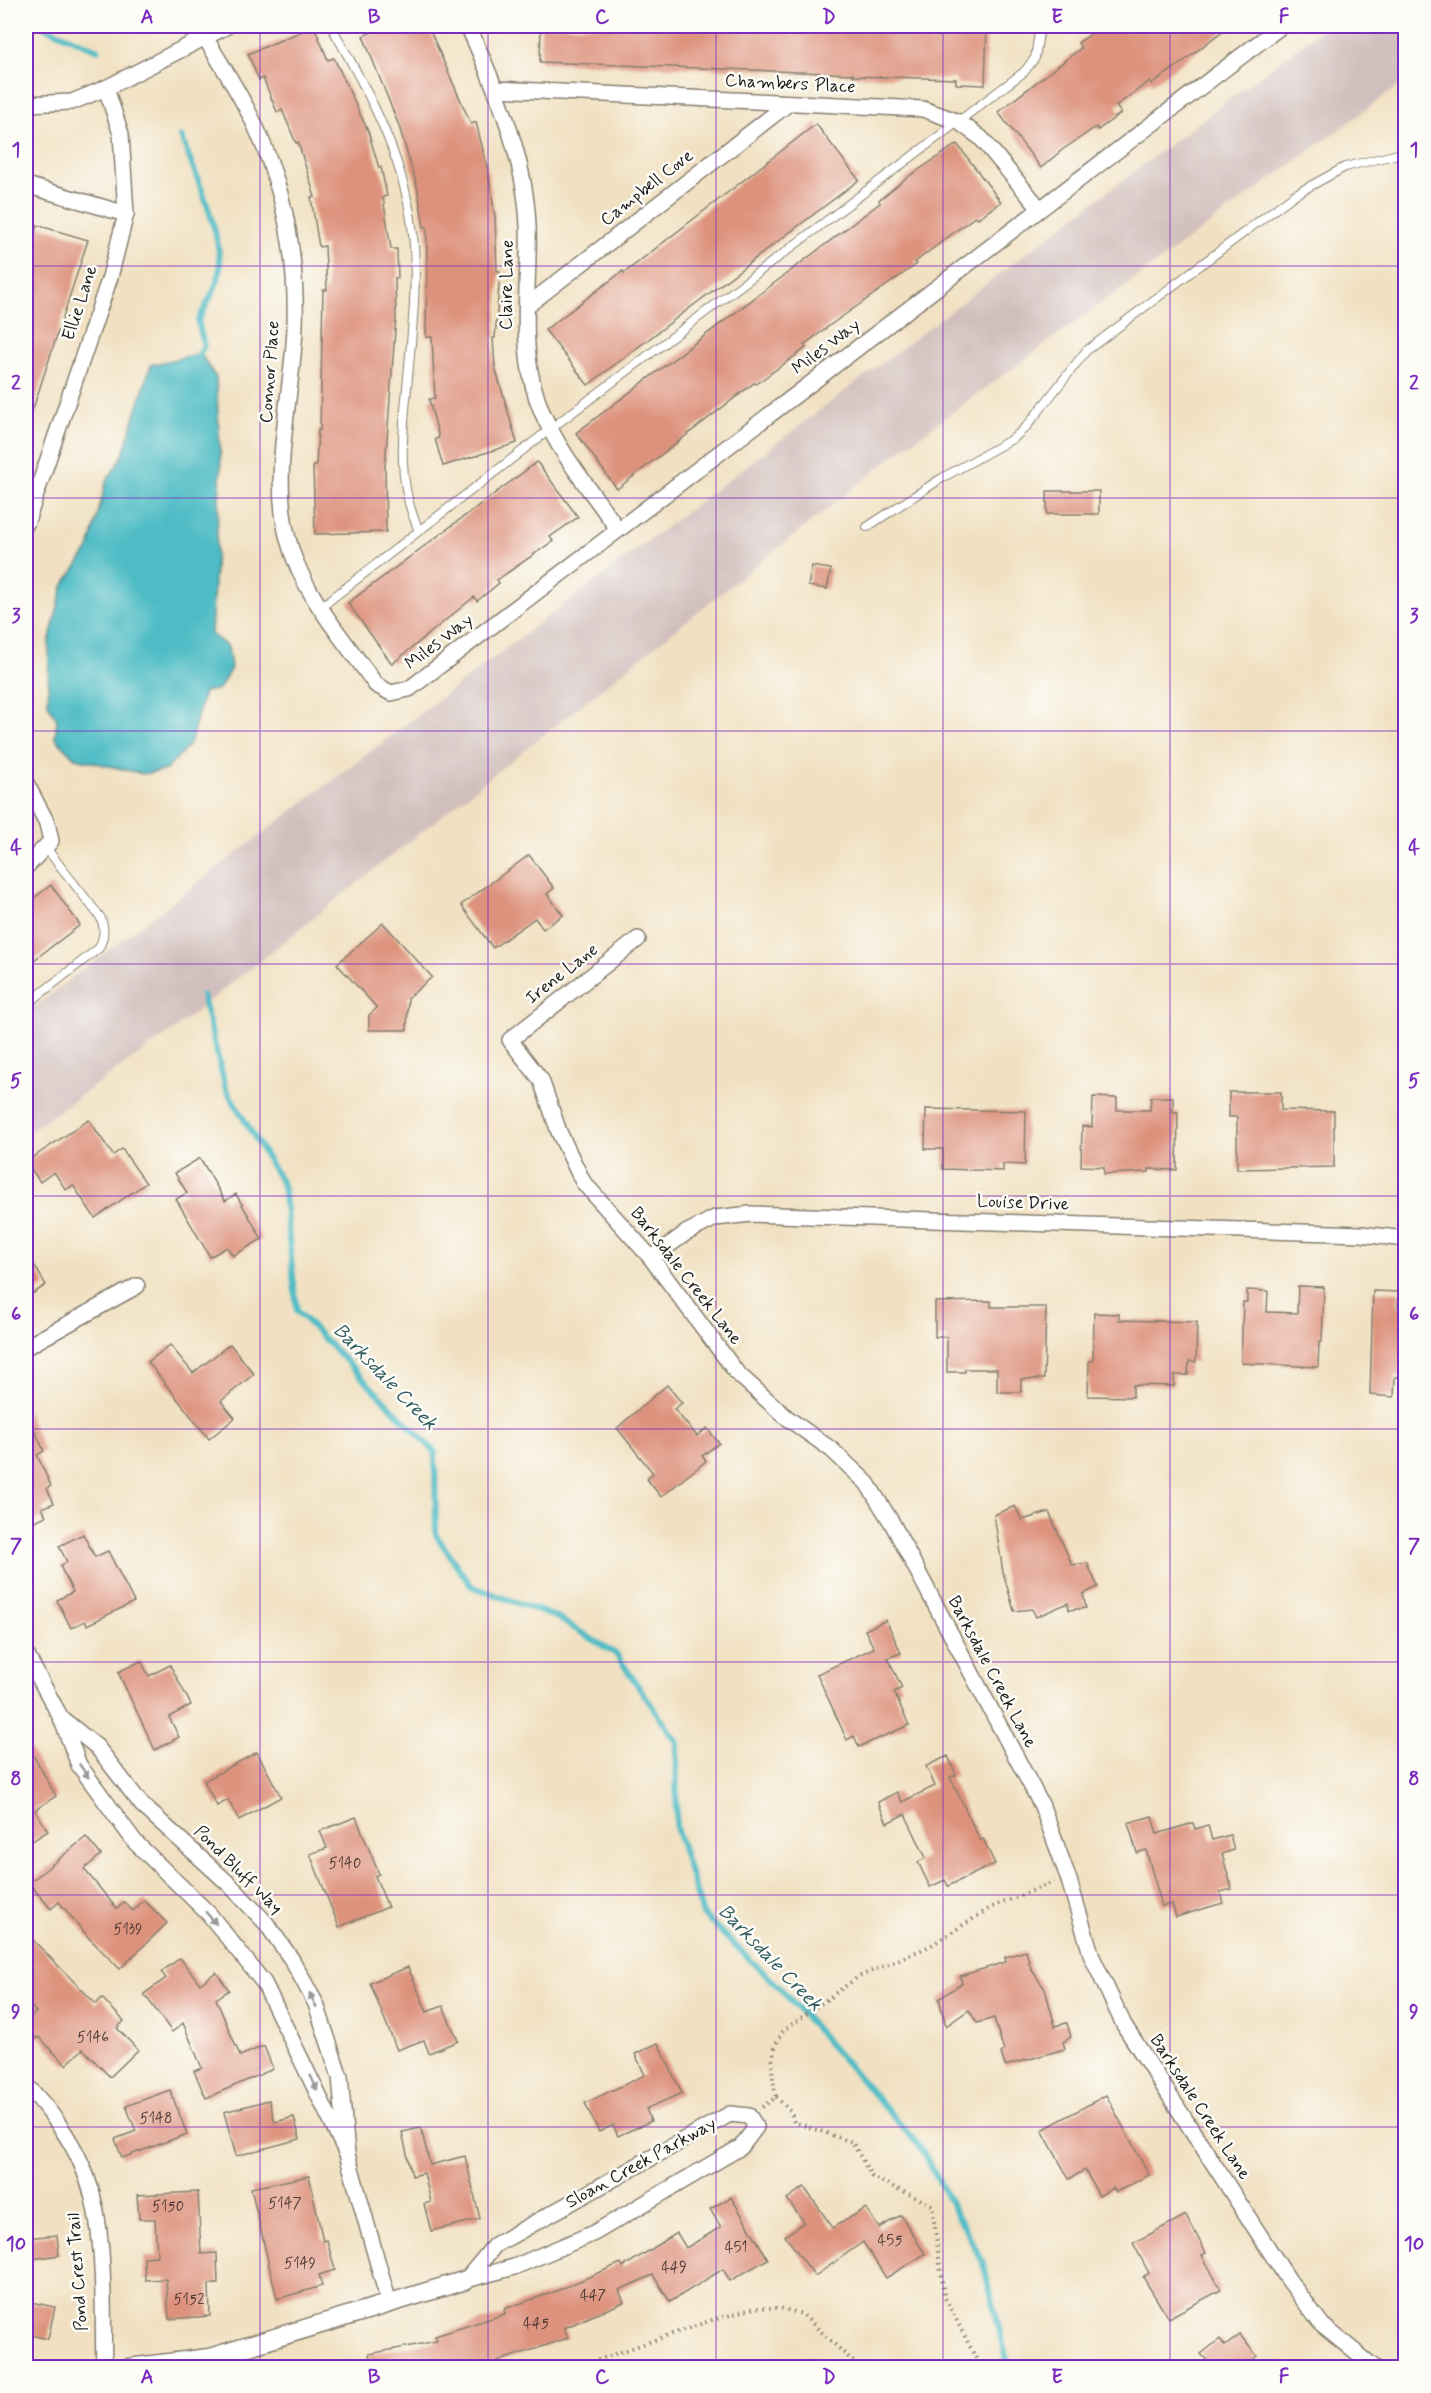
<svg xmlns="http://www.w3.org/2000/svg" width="1431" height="2393" font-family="Mynerve,sans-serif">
<rect width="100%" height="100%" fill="#fdfcf7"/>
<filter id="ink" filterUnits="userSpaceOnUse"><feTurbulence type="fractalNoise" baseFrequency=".0167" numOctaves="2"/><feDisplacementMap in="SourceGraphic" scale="12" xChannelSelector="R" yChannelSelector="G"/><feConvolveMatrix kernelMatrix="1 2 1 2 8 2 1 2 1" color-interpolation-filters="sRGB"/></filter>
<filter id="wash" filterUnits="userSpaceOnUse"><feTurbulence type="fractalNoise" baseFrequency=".008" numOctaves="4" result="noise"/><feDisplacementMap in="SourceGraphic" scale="24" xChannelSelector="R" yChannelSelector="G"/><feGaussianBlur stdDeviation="1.35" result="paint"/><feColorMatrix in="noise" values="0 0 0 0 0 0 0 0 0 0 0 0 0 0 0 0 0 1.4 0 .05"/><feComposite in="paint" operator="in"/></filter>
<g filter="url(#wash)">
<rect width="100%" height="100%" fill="#f1e1c2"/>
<!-- industrial -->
<polygon fill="#d1bfbd" points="1326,26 1405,26 1405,81 906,446 168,1034 26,1134 26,1013"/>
<!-- water -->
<polygon fill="#4ebcc5" stroke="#356c70" stroke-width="1.5" points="200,353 216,378 221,465 211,634 228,647 231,668 219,689 204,692 190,744 166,770 143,774 75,758 55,738 57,720 48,704 49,642 63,586 89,549 106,482 122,457 151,365"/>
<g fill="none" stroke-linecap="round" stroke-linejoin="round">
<!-- stream -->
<g stroke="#4ebcc5" stroke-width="6">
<polyline points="42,26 98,50"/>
<path d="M181 136C195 174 219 225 220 265 220 284 206 305 198 321L204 346 200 353"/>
<polyline points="202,995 226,1089 283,1185 297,1311 435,1452 436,1535 471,1586 556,1617 616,1654 677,1742 676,1827 703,1915 778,1986 920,2147 983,2262 1009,2368"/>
</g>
</g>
<g id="blocks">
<!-- building -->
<g fill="#dd927d">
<polygon points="314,26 328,60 334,58 368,131 379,168 381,167 387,196 383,197 391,249 397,249 398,278 395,278 396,317 385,467 386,532 315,534 313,466 316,466 318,430 320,430 323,290 327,290 325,246 319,247 311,197 315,197 298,142 296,143 282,110 277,112 263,78 259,80 248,54"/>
<polygon points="384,26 428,26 471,124 476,122 488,171 495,216 497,271 500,271 495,338 493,338 495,367 517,443 443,466 435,439 439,438 429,399 435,398 432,337 426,337 427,227 424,227 417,186 399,126 363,36"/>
<polygon points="541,26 987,26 985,85 956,84 956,79 853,76 853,74 540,62"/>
<polygon points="1102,26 1229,26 1180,64 1152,84 1150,81 1116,106 1121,113 1098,130 1096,127 1062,150 1041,168 998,112 1081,48 1078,43"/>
<polygon points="816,124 859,180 588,385 545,330 623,271 624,273"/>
<polygon points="957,144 1001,202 978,218 976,216 915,262 917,264 833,323 804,345 806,348 756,384 754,383 617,489 576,433 880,203 879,200 905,179"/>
<polygon points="37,225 88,240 29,421 26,421 26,263"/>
<polygon points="537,462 578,517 550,537 553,541 497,580 499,583 477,601 474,597 392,664 348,603"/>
<rect x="1047" y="491" width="52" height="23"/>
<polygon points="812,566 831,569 827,589 808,586"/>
<polygon points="529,855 554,888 547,894 563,915 543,929 535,918 493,948 461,905"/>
<polygon points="51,885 80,925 26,966 26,904"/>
<polygon points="383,923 432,977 408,998 407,1030 369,1030 369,1015 377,1008 337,964"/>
<polygon points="1229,1092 1281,1092 1281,1110 1334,1111 1334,1167 1237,1169 1237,1117 1229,1117"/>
<polygon points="1093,1097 1117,1098 1117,1110 1150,1110 1151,1097 1173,1097 1173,1112 1178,1112 1177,1170 1149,1169 1149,1172 1104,1174 1104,1167 1081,1166 1082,1126 1092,1127"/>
<polygon points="926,1109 1026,1111 1025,1165 1003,1164 1003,1171 943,1169 943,1149 925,1149"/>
<polygon points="89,1120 113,1155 122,1149 146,1183 95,1218 73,1185 66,1190 54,1172 40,1182 26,1162"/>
<polygon points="200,1158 225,1201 236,1194 262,1239 233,1256 227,1247 210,1257 176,1199 187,1193 175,1173"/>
<polygon points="26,1251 46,1285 26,1298"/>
<polygon points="1298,1286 1324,1287 1322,1342 1319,1342 1318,1367 1241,1363 1243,1302 1247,1302 1247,1290 1268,1291 1267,1312 1297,1313"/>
<polygon points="1373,1291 1399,1292 1398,1307 1406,1307 1406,1377 1395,1377 1394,1397 1370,1395"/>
<polygon points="991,1301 991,1307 1046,1307 1044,1379 1021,1379 1021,1392 997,1392 997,1369 965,1369 965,1372 947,1372 947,1337 935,1337 935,1302"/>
<polygon points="1094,1313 1119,1314 1119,1320 1197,1322 1196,1362 1189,1361 1188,1375 1174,1375 1174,1386 1133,1385 1133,1397 1088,1396 1089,1361 1093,1361"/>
<polygon points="230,1344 254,1374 221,1401 235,1418 209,1439 148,1362 170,1345 193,1373"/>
<polygon points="667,1385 682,1403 674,1409 697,1436 707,1428 719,1443 702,1456 706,1461 661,1497 647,1479 653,1473 617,1428"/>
<polygon points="26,1410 44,1451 37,1455 51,1486 47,1488 54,1503 42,1508 46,1516 26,1525"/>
<polygon points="1015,1506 1022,1520 1049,1512 1072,1565 1087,1563 1098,1587 1083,1594 1086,1608 1069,1610 1068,1603 1036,1617 1032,1609 1014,1611 1003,1572 994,1515"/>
<polygon points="83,1534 95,1557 108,1551 134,1602 87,1625 85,1621 71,1628 57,1600 73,1592 60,1566 67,1562 59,1546"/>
<polygon points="886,1620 901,1653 888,1658 902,1688 894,1692 909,1725 859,1747 854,1736 847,1740 817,1674 874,1648 865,1630"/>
<polygon points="141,1661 149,1676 170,1665 191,1705 169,1717 179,1737 155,1750 118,1672"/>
<polygon points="26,1742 56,1796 35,1810 48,1831 26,1845"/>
<polygon points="257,1752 281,1797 239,1820 228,1800 217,1806 204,1781"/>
<polygon points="948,1756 956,1775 950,1777 980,1840 983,1839 995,1864 948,1886 945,1880 930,1887 918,1862 926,1858 905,1814 887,1823 878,1802 897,1792 902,1802 935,1786 926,1766"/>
<polygon points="1152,1816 1157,1834 1193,1823 1195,1829 1208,1825 1212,1840 1230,1835 1234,1850 1222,1854 1232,1889 1220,1892 1223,1903 1176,1917 1172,1904 1162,1906 1146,1850 1137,1853 1128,1823"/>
<polygon points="356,1817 379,1874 375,1876 388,1907 339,1927 310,1854 327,1848 320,1831"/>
<polygon points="86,1837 101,1855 84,1869 117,1909 124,1902 133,1911 144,1900 167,1923 120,1969 88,1937 59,1902 51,1909 29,1883"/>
<polygon points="26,1933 96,2004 102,1998 124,2021 117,2028 138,2050 110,2077 83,2049 66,2065 39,2037 37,2039 26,2027 26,2022 36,2012 26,2001"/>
<polygon points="1026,1951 1031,1969 1045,1989 1055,2026 1067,2023 1071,2037 1063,2042 1065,2049 1005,2066 1001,2053 1004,2051 994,2018 977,2023 969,2010 946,2026 939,1999 962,1983 960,1976 1006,1962 1005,1957"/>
<polygon points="180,1958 200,1984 216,1972 229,1990 216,1999 240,2056 264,2046 273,2069 206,2098 194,2071 202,2068 183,2023 172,2032 144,1994 166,1978 161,1972"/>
<polygon points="408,1967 427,2012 443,2006 458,2041 429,2053 424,2040 397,2050 370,1983"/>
<polygon points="658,2043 682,2093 646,2109 651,2121 618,2136 613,2125 599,2132 585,2103 645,2075 635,2054"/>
<polygon points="170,2090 187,2134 122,2158 115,2139 136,2131 126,2106"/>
<polygon points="1106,2095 1149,2175 1116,2192 1113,2188 1099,2196 1085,2170 1069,2179 1042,2130"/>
<polygon points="269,2100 275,2122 294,2117 300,2139 236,2156 224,2112"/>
<polygon points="421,2128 430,2165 465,2156 480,2219 431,2231 424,2204 431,2202 424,2173 412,2176 402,2132"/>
<polygon points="309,2176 323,2241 327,2240 335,2270 319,2275 322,2286 277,2299 251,2188"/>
<polygon points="804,2187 833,2228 866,2208 879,2228 901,2215 925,2254 886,2278 863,2242 815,2276 785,2236 804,2222 787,2199"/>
<polygon points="198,2192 201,2254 217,2253 218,2284 209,2284 210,2316 169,2319 166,2279 145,2280 144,2257 157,2256 155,2219 139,2219 137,2195"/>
<polygon points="731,2197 768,2259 730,2281 723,2269 670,2302 653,2275 619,2290 624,2302 564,2328 568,2338 493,2363 494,2367 372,2367 369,2354 437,2341 435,2336 505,2314 504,2309 554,2292 621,2263 623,2267 677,2233 686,2248 721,2227 710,2209"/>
<polygon points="1186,2215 1206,2253 1202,2255 1221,2290 1168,2318 1143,2277 1149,2273 1133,2243"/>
<polygon points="57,2235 59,2255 26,2260 26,2238"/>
<polygon points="26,2301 55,2307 48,2339 26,2334"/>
<polygon points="1240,2335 1257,2356 1243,2367 1213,2367 1201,2354 1220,2339 1225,2346"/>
</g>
</g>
</g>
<g filter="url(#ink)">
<use href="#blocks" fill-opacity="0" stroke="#867e6f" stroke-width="1.5"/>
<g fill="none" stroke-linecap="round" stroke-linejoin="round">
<defs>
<g id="service">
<path d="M331 26C370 94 409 166 414 246 417 293 411 341 407 388 402 438 397 483 419 531"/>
<polyline points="867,527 942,478 1014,438 1027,426 1086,351 1294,195 1345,167 1406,152"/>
<polyline points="321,607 549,430 1024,72 1035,58 1040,26"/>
<path d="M26 1005 99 948C104 937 105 930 101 918L46 848"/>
</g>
<g id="minor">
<path d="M468 26C495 85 526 160 528 226 530 279 520 333 533 385 546 439 588 485 618 530"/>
<path d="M205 37C223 68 244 99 258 132 285 193 297 260 295 326 293 394 270 472 288 539 302 594 344 639 376 685L391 693 409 689 1281 26"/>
<polyline points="497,89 923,109 959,122 981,138 1040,209"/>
<polyline points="26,104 72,102 106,88 227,26"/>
<polyline points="26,185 126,214"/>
<polyline points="528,305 789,103"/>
<polyline points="26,524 110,277 126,214 121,134 106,88"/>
<polyline points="26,783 47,823 51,841 26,867"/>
<polyline points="638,939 510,1040 541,1080 559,1132 583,1182 651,1258 737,1373 786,1417 832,1450 867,1483 892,1523 1042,1806 1068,1877 1092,1957 1124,2025 1288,2279 1322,2325 1375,2368"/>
<polyline points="651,1258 686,1233 715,1218 751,1214 1361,1234 1406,1239"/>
<polyline points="26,1347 137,1286"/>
<polyline points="26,1654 61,1718 79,1765 135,1842 209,1914 264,1983 347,2154 340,2077 316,2004 292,1960 266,1923 229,1884 142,1805 97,1747 61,1718"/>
<path d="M26 2085C47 2106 69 2136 81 2163 108 2221 102 2305 104 2368"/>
<polygon points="730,2114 749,2116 756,2127 741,2147 594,2233 514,2267 466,2280 495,2245"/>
<polyline points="347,2154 389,2303"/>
</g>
<polyline id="tertiary" points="128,2368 209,2358 466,2280"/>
</defs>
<!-- service casing -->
<use href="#service" stroke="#867e6f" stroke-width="10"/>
<!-- minor casing -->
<use href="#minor" stroke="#867e6f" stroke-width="18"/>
<!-- tertiary casing -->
<use href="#tertiary" stroke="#867e6f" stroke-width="21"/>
<!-- path -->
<g stroke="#867e6f" stroke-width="4" stroke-dasharray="1.5 4.5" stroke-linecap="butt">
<polyline points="776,2097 791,2112 794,2122 852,2142 872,2177 932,2205 944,2296 981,2368"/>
<path d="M762 2107 776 2097C771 2073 769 2050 784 2030L858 1977 930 1946 990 1908 1054 1882"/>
<polyline points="575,2368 709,2321 755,2308 780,2308 802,2314 860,2368"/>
</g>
<!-- service -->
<use href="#service" stroke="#fff" stroke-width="8"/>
<!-- minor -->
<use href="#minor" stroke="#fff" stroke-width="15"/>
<!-- tertiary -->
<use href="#tertiary" stroke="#fff" stroke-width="18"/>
</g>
<!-- one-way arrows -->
<defs><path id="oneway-solid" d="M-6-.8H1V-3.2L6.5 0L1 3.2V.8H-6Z" transform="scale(1.5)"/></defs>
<g fill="#999">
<use href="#oneway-solid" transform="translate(84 1771) rotate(56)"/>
<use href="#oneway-solid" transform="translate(211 1918) rotate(49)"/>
<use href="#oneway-solid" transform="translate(313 2000) rotate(-115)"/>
<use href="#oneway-solid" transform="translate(314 2083) rotate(65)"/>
</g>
</g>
<!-- grid -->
<path fill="none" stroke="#7b2cbf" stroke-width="1.5" stroke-opacity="0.55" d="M260 26V2368M488 26V2368M716 26V2368M943 26V2368M1170 26V2368M26 266H1406M26 498H1406M26 731H1406M26 964H1406M26 1196H1406M26 1429H1406M26 1662H1406M26 1895H1406M26 2127H1406"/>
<g text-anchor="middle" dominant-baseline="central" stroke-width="5" stroke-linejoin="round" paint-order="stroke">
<!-- number labels -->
<g font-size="15" fill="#4c3a34">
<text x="345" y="1864">5140</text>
<text x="128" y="1930">5139</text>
<text x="93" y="2038">5146</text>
<text x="156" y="2119">5148</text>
<text x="285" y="2204">5147</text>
<text x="168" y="2207">5150</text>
<text x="890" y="2241">455</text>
<text x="736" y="2248">451</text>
<text x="300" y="2264">5149</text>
<text x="674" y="2268">449</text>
<text x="593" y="2296">447</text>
<text x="189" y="2300">5152</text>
<text x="536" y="2324">445</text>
</g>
<!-- street labels -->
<g font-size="18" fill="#1c1c1c" stroke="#fdfcf7">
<text transform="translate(790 84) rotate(3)">Chambers Place</text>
<text transform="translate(647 188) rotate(-38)">Campbell Cove</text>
<text transform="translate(507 285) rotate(-89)">Claire Lane</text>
<text transform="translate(80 303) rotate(-72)">Ellie Lane</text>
<text transform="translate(826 347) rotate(-37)">Miles Way</text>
<text transform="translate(270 372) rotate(-86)">Connor Place</text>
<text transform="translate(439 642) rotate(-37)">Miles Way</text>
<text transform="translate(562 974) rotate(-38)">Irene Lane</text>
<text transform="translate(1023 1203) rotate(2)">Louise Drive</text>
<text transform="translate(686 1276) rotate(52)">Barksdale Creek Lane</text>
<text transform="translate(992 1672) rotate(62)">Barksdale Creek Lane</text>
<text transform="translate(238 1870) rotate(45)">Pond Bluff Way</text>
<text transform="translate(1200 2107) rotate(57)">Barksdale Creek Lane</text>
<text transform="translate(641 2163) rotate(-29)">Sloan Creek Parkway</text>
<text transform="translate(78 2272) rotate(-94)">Pond Crest Trail</text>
</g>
<!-- water labels -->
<g font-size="20" font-style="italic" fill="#305c60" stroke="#fdfcf7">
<text transform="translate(385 1377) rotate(46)">Barksdale Creek</text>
<text transform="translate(770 1958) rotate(46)">Barksdale Creek</text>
</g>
</g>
<!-- margin -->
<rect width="1431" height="2393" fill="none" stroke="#fdfcf7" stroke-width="66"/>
<rect x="33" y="33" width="1365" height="2327" fill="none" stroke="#7b2cbf" stroke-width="2"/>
<g font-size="20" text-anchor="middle" font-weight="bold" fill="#7b2cbf">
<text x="147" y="23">A</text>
<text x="374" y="23">B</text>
<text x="602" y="23">C</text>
<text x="829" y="23">D</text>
<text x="1057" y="23">E</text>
<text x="1284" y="23">F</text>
<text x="16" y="156">1</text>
<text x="1414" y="156">1</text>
<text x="16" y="389">2</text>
<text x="1414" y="389">2</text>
<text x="16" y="622">3</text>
<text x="1414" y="622">3</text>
<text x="16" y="854">4</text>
<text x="1414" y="854">4</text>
<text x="16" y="1087">5</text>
<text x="1414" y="1087">5</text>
<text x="16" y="1320">6</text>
<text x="1414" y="1320">6</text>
<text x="16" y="1552">7</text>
<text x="1414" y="1552">7</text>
<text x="16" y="1785">8</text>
<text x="1414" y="1785">8</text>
<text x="16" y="2018">9</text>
<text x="1414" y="2018">9</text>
<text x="16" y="2250">10</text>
<text x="1414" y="2250">10</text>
<text x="147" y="2383">A</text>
<text x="374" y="2383">B</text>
<text x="602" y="2383">C</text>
<text x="829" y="2383">D</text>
<text x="1057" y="2383">E</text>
<text x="1284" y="2383">F</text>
</g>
</svg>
